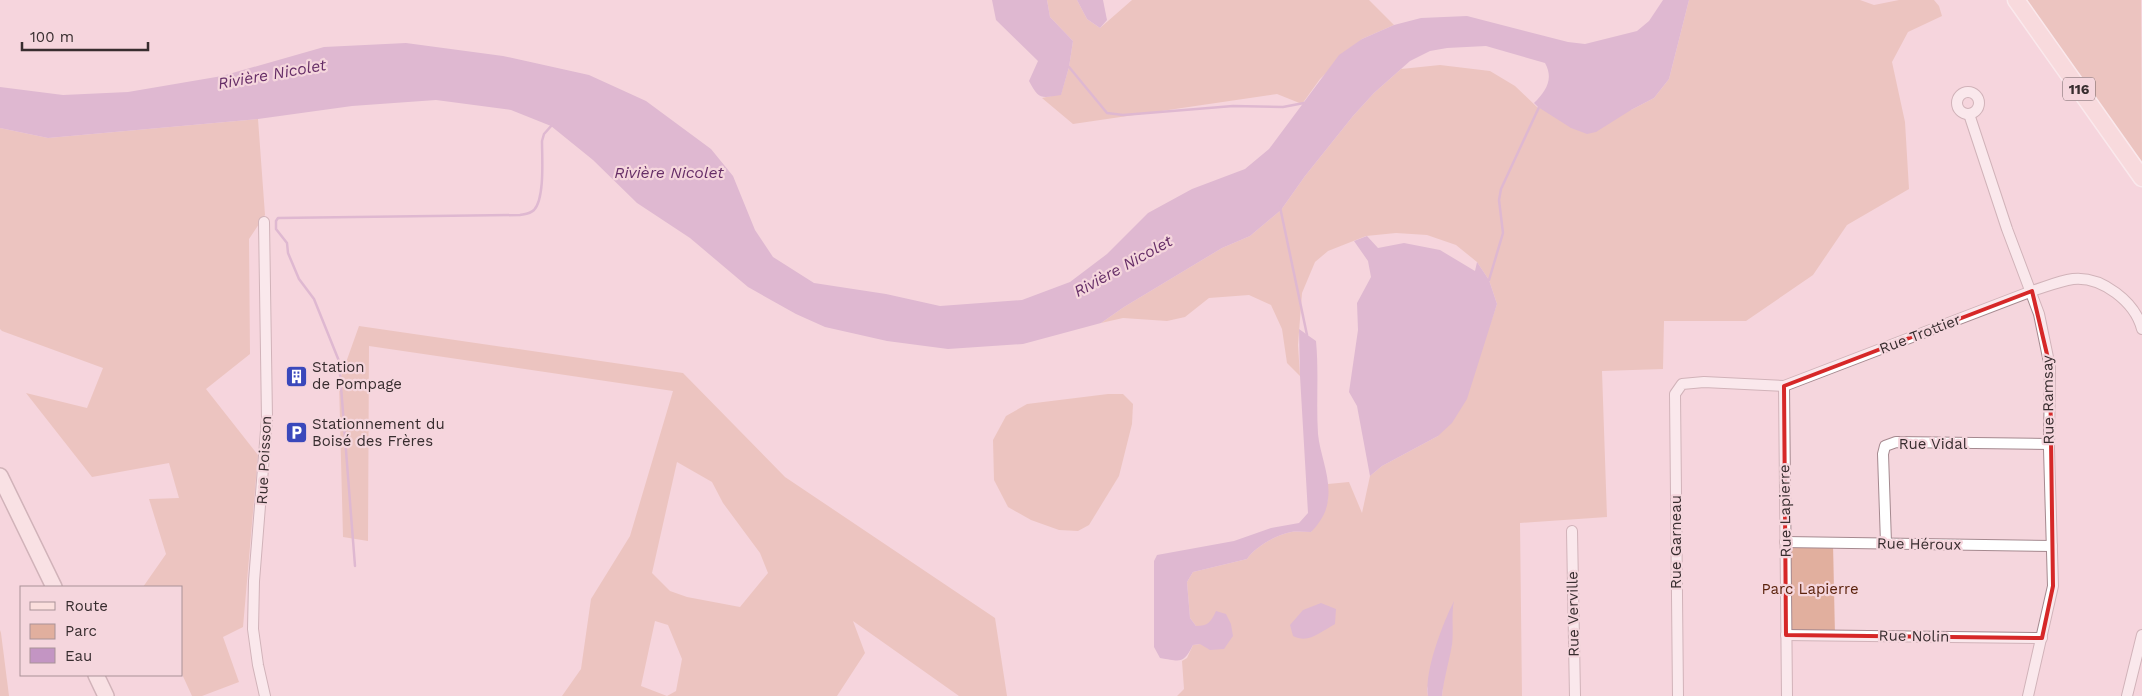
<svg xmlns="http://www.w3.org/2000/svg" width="2142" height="696" font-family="'Work Sans',sans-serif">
<rect width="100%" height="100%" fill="#f5d6dd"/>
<!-- green -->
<g fill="#e1af9e" fill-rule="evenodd">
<polygon points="1047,0 1077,0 1087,19 1100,28 1132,0 1369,0 1394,25 1362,39 1320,79 1302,104 1277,94 1073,124 1042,98 1061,94 1069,67 1073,41 1050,17"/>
<path d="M1689 0H1860L1874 5 1899 0H1934L1939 6 1942 16 1908 32 1892 62 1905 122 1909 189 1847 225 1813 275 1746 321H1664L1663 369 1602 371 1607 517 1520 523 1522 696H1442L1444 676 1452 644 1451 614 1454 603 1427 689 1428 696H1177L1184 689 1182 661 1187 658 1193 645 1200 644 1212 621 1205 626H1196L1190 618 1187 582 1193 572 1247 559C1255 547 1276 535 1291 532 1297 531 1304 532 1311 532L1328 500V484L1349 482 1362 513 1370 476 1382 466 1438 436 1485 339 1497 304 1489 280 1477 262 1456 245 1427 235 1396 233 1366 236 1328 251 1315 262 1302 293 1298 345 1300 376 1287 363 1282 329 1271 305 1249 295 1209 298 1185 317 1167 321 1123 318 1101 323 1124 307 1222 248 1250 236 1281 210 1305 176 1353 116 1374 93 1401 69 1440 65 1490 71 1515 86 1538 108 1631 110 1654 98 1669 79Z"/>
<polygon points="2026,0 2141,0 2142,167"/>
<polygon points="258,119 265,215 249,239 250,354 206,389 258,455 243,627 223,637 239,682 202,696 192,696 181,672 181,587 143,587 166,554 149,499 179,498 169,463 92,477 26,393 87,408 103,368 2,331 0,329 0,128 48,138"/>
<path d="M359 326 683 373 785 477 995 618 1007 696H959L853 621 865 653 837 696H562L581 669 591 599 630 536 673 391 369 346 368 541 343 537 339 382ZM677 462 712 482 723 503 760 553 768 573 740 607 687 597 670 591 652 573ZM655 621 668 625 682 659 676 691 667 696 641 686Z"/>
<polygon points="1108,394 1123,394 1133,404 1132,424 1119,476 1089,525 1078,531 1059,530 1031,520 1008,507 994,480 993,440 1006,416 1027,404"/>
<polygon points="1785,542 1833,543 1835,636 1786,635"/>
<polygon points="0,630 1,633 9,696 0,696"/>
</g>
<!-- water -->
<g fill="#c395c3">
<path d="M992 0H1047L1050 17 1073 41 1069 67 1061 95C1041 98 1039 100 1029 81L1038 61 996 20Z"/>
<polygon points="1077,0 1103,0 1107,20 1100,28 1087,19"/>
<path d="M1663 0H1689L1669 79 1654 98 1631 110 1596 132 1587 134 1571 128 1538 107 1534 103C1546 91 1554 79 1545 63L1486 46 1447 48 1430 51 1410 61 1374 93 1353 116 1305 176 1281 210 1250 236 1222 248 1124 307 1101 323 1023 344 948 349 887 341 825 327 796 314 748 287 690 238 637 203 593 160 551 126 511 110 436 100 352 106 258 119 48 138 0 128V87L63 95 128 92 222 76 324 47 406 43 503 56 589 75 646 101 711 149 733 176 755 230 773 257 814 283 886 294 940 306 1022 300 1070 282 1107 254 1148 213 1192 189 1245 169 1269 149 1339 55 1362 39 1394 25 1421 18 1467 16 1568 42 1585 44 1637 31 1649 21Z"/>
<polygon points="1367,236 1378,248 1404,243 1440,250 1475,271 1477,262 1489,280 1497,304 1467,399 1452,423 1438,436 1382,466 1370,476 1357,406 1349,392 1358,330 1357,303 1371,277 1368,261 1354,241"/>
<path d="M1299 329 1316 341C1319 372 1316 403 1318 434 1320 455 1331 477 1328 499 1327 512 1320 523 1311 532 1304 532 1297 531 1291 532 1276 535 1255 547 1247 559L1193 572 1187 582 1190 618 1196 626C1208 626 1211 622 1216 611L1226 614 1231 624 1233 636 1224 649 1210 650 1200 644 1193 645C1183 665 1180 661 1160 658L1154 647V561L1157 555 1234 541 1271 528 1299 523 1308 513 1300 376Z"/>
<path d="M1454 601C1451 616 1454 630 1452 645 1449 662 1444 678 1442 696H1428C1424 671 1443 623 1454 601Z"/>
<path d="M1321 603 1336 609 1335 624C1320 632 1309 644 1293 636L1290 625 1303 610Z"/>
</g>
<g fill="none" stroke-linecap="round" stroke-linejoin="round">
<!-- stream -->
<g stroke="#c395c3" stroke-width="2.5">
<polyline points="1069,67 1107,113 1123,115 1233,106 1283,107 1304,103"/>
<polyline points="1280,207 1307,335"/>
<polyline points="1489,280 1503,233 1499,200 1501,189 1540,105"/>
<path d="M355 566 339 361 314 299 299 279 288 253 287 243 276 229V221L278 218 520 215C525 214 530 214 534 210 545 198 542 157 542 141L544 134 552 125"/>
</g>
<defs>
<g id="street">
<circle cx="1968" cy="103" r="11"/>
<polyline points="1969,114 2007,229 2039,314 2050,367 2049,449 2053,586 2028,696"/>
<polyline points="264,222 267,418 254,581 253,629 258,665 265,696"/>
<polyline points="1784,386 1787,696"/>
<polyline points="1572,531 1575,696"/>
<polyline points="1785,542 2052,546"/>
<polyline points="1886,543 1883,454 1885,446 1896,442 2049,444"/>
<polyline points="1786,635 2042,638"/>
<path d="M1678 696 1675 394 1682 384 1704 382 1784 386 2032 291C2045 287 2059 281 2073 279 2102 276 2135 302 2142 329"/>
<polyline points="2127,696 2142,635"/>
</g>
<g id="secondary">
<polyline points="0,476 54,587"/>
<polyline points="96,675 106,696"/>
</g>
<polyline id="primary" points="2016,0 2142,178"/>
</defs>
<!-- street casing -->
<use href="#street" stroke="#a5898f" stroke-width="12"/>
<!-- secondary casing -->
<use href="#secondary" stroke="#a5898f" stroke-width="18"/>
<!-- primary casing -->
<use href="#primary" stroke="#fff" stroke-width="19"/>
<!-- street -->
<use href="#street" stroke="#fff" stroke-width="10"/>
<!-- secondary -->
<use href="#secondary" stroke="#fdefee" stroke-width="15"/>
<!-- primary -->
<use href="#primary" stroke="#fbdfdd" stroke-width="16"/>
</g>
<!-- marked area -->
<path d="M0 0H2142V696H0ZM2032 291 2050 367 2053 586 2042 638 1786 635 1784 386Z" fill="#f5d6dd" fill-opacity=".55" fill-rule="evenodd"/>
<path fill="none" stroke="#d62828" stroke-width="4" stroke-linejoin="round" d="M2032 291 2050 367 2053 586 2042 638 1786 635 1784 386Z"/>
<!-- icons -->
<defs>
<symbol id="building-square" viewBox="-11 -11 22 22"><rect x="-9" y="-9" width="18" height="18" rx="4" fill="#3a48bb" stroke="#f5d6dd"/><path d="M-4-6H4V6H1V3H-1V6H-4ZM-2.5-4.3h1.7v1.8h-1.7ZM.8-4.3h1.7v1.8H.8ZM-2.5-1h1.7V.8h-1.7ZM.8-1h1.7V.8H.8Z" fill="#fff"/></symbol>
<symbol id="parking-square" viewBox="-11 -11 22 22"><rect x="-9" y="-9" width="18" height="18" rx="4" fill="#3a48bb" stroke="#f5d6dd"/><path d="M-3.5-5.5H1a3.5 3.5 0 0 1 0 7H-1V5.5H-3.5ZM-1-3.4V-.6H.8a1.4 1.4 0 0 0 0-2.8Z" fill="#fff"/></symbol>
</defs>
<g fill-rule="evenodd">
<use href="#building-square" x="284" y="364" width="25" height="25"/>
<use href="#parking-square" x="284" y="420" width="25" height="25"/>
</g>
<g text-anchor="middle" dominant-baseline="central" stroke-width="4.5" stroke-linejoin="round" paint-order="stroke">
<!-- shield labels -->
<rect fill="#f5d6dd" stroke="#716063" stroke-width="1" x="2063" y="77.5" width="32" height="23" rx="4"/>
<g font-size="14" font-weight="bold" fill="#382d2f">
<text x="2079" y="89">116</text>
</g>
<!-- street labels -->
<g font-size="15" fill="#382d2f" stroke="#f5d6dd">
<text transform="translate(1920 334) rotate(-21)">Rue Trottier</text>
<text transform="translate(2048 400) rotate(-91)">Rue Ramsay</text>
<text x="1933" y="444">Rue Vidal</text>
<text transform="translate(264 460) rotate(-87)">Rue Poisson</text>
<text transform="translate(1785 511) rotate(-91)">Rue Lapierre</text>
<text transform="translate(1676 542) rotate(-90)">Rue Garneau</text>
<text transform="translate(1919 544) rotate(1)">Rue Héroux</text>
<text transform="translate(1573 614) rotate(-91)">Rue Verville</text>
<text transform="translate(1914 636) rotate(1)">Rue Nolin</text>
</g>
<!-- poi labels -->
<g font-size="15" fill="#382d2f" stroke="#f5d6dd" text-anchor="start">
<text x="312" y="367">Station<tspan x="312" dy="17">de Pompage</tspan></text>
<text x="312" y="424">Stationnement du<tspan x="312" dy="17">Boisé des Frères</tspan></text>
</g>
<!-- park labels -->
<g font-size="15" fill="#5b220c" stroke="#f5d6dd">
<text x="1810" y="589">Parc Lapierre</text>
</g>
<!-- water labels -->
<g font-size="16" font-style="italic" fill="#662e67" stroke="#f5d6dd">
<text transform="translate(272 74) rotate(-10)">Rivière Nicolet</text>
<text x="669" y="172">Rivière Nicolet</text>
<text transform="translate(1123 266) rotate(-29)">Rivière Nicolet</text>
</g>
</g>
<!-- legend -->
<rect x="20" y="586" width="162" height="90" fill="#f5d6dd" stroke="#a99297"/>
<rect x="30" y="602" width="25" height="8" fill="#fbdfdd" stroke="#a99297"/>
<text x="65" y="611" font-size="15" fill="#382d2f">Route</text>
<rect x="30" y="624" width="25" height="15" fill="#e1af9e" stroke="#a99297"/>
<text x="65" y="636" font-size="15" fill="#382d2f">Parc</text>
<rect x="30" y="648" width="25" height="15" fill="#c395c3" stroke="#a99297"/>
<text x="65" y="661" font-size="15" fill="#382d2f">Eau</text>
<!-- scale -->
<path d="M22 42v8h126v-8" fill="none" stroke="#382d2f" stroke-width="2.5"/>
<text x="30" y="42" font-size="15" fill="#382d2f" stroke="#f5d6dd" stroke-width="4" paint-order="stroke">100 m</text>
</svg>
